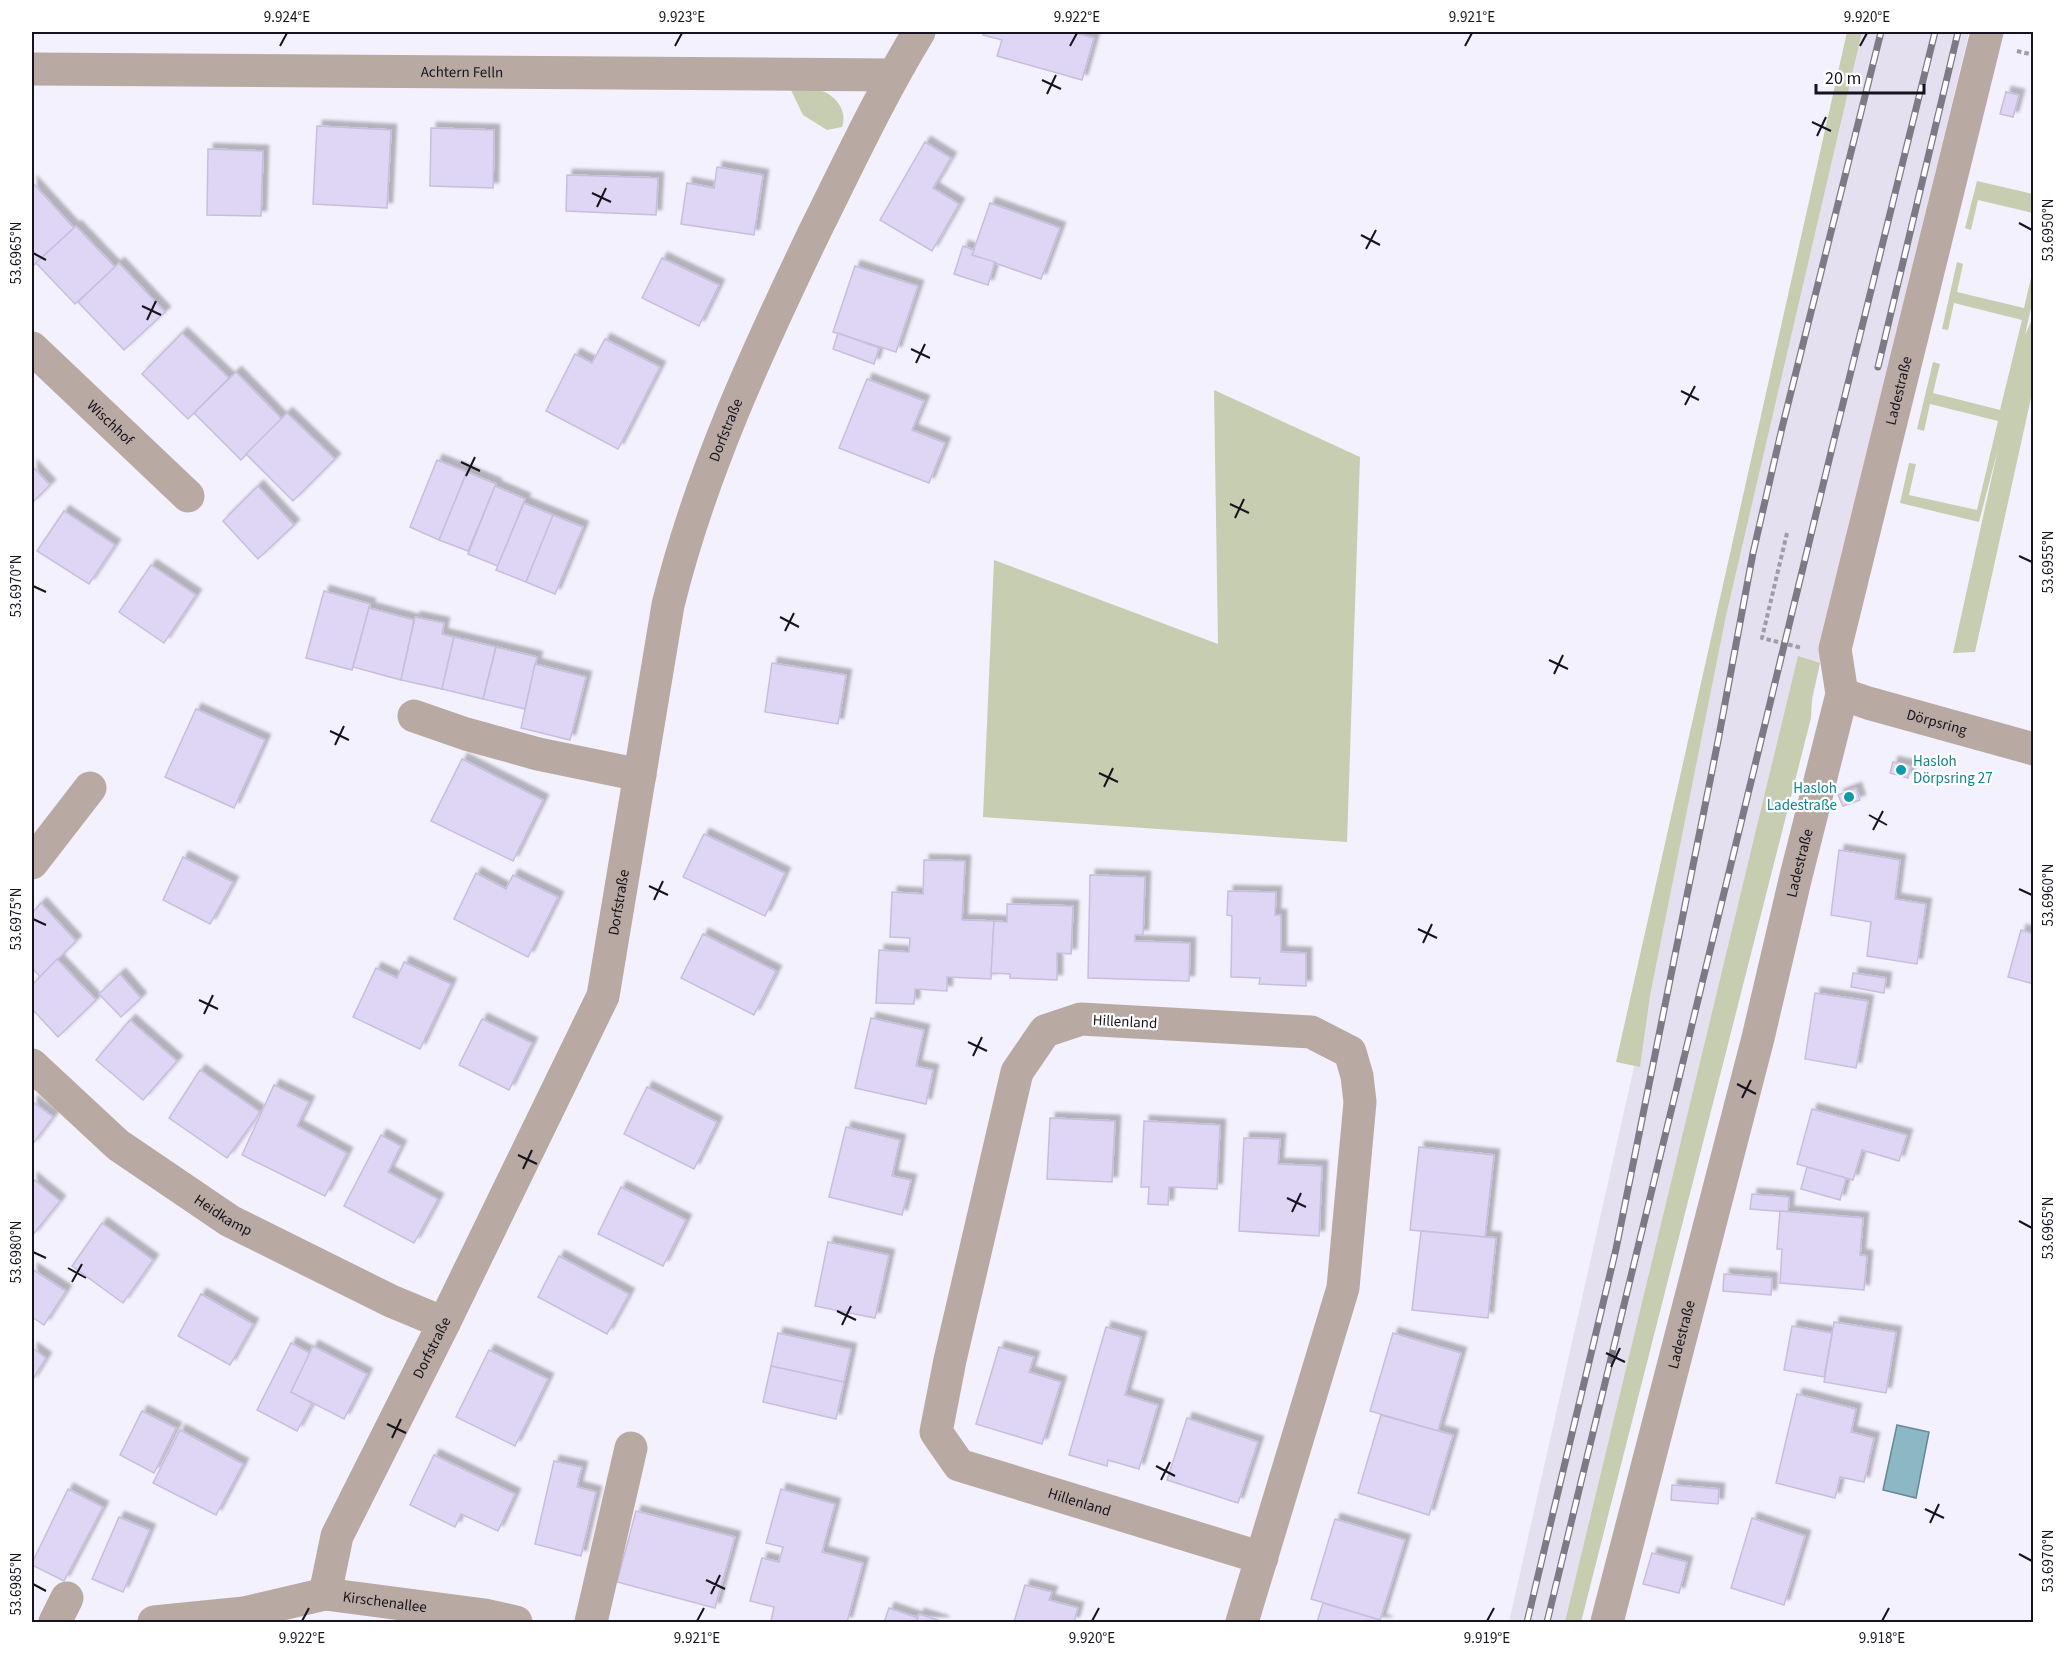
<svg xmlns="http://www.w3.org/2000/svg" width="2065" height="1654" font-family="'Source Sans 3',sans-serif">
<defs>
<filter id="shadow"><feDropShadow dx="5.5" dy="-5.5" stdDeviation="1.5" flood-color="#0004"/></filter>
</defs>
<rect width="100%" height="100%" fill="#f4f1fe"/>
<!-- built -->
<polygon fill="#e4e0f0" points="1862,32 1969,32 1845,548 1834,610 1820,663 1809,717 1581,1622 1509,1622 1650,996 1726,616"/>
<!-- green -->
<g fill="#c7cdb0">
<polygon points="1847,32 1862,32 1726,616 1650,996 1640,1067 1616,1062"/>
<path d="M790 88C799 88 810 88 819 90 835 94 848 111 842 127L827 130 803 115Z"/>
<polygon points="1977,181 2033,194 2033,213 1978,200 1971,230 1965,228"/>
<polygon points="1957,262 1963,264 1957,292 2024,308 2033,269 2033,299 2025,335 2033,317 2033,389 1975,652 1953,653 1998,449 1979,522 1900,503 1909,463 1916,464 1909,495 1977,510 1998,421 1930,404 1924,431 1917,429 1933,362 1940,364 1933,393 2000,410 2022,320 1954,303 1948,330 1942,329"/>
<polygon points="1214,390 1360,457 1347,842 983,817 994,560 1218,644"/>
<polygon points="1798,656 1820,663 1812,698 1811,718 1581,1622 1565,1622"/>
</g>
<!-- water -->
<polygon fill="#8cb8c6" stroke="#698694" stroke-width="1.5" points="1897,1425 1929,1432 1916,1498 1883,1490"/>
<!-- building -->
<g fill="#dfd6f5" stroke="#c7bedd" stroke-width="1.5" filter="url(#shadow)">
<polygon points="984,32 1072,32 1094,38 1082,80 997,56 1002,40 983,35"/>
<polygon points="2006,92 2019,95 2013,117 2000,114"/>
<polygon points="317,126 391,130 387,208 313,204"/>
<polygon points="431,128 494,130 493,188 430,186"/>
<polygon points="925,142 951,158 933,188 959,204 932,251 880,220"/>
<polygon points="208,149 263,151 261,216 207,215"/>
<polygon points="717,167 763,175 754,235 681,224 687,183 714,188"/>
<polygon points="567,175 658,178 656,215 566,211"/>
<polygon points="32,182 74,228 33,266 32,264"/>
<polygon points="990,203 1060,228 1041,279 972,255"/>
<polygon points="76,226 115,267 75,304 36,263"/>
<polygon points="963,246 974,250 972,255 995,262 988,285 954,274"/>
<polygon points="662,258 719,285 699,326 642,298"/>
<polygon points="119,263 165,312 124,350 78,302"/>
<polygon points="855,266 918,286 896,352 833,332"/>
<polygon points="182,333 229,378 188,419 142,374"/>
<polygon points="838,333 879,348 874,364 833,349"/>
<polygon points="605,339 660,367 618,449 546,411 575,354 592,363"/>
<polygon points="236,372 282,419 241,460 194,413"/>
<polygon points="867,379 924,401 912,430 945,443 929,483 839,448"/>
<polygon points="287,413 335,459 293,501 246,454"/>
<polygon points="437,460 467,472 439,540 410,527"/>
<polygon points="32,466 50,485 32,503"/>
<polygon points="467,472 496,484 468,551 439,540"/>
<polygon points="258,486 294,525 258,559 223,521"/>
<polygon points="495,486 525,499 498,566 468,554"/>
<polygon points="524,503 553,515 526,582 496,570"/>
<polygon points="64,511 115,545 89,584 37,551"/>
<polygon points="553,515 583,527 555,594 526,582"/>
<polygon points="151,565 196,595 164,643 119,612"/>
<polygon points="324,591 370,604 352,670 306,658"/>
<polygon points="369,608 414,620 401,680 353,667"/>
<polygon points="415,617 444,623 442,634 454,637 442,689 401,680"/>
<polygon points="454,637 496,647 483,699 442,689"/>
<polygon points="496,647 537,657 525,709 483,699"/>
<polygon points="772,663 846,675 838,724 765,712"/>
<polygon points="535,664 586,677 570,740 521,728"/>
<polygon points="196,709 265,740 234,808 165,777"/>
<polygon points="462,759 543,800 513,861 431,821"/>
<polygon points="1893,762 1911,766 1908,778 1890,773"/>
<polygon points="1856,788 1860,800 1843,806 1838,795"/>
<polygon points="704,834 785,873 765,916 683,877"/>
<polygon points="1839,850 1900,860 1895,899 1926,904 1917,964 1867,956 1871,922 1831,915"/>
<polygon points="183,857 233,882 210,924 163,900"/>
<polygon points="924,860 965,861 962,920 994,921 991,979 947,977 947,991 915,989 914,1004 876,1003 879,950 909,952 910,938 890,937 892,892 923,894"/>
<polygon points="476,873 506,889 513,875 558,897 528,957 454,919"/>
<polygon points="1090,875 1145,877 1143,935 1135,935 1135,941 1190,943 1189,981 1088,978"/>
<polygon points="1228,891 1276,892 1275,915 1281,915 1281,952 1306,953 1306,986 1259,984 1260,978 1231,977 1232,916 1227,915"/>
<polygon points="41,903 76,941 40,977 32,968 32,913"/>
<polygon points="1007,904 1073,906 1071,954 1057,953 1057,980 1010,978 1010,974 991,973 994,921 1007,922"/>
<polygon points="2021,930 2034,934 2034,984 2008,977"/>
<polygon points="703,934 776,971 754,1015 681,978"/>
<polygon points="57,959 96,1000 58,1037 32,1009 32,985"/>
<polygon points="404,962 451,984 420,1049 353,1017 376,968 397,978"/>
<polygon points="1853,973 1886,978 1884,993 1851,987"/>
<polygon points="120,974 141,998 121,1017 99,994"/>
<polygon points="1815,993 1868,1001 1856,1068 1805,1059"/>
<polygon points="871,1018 924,1030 916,1066 933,1070 926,1104 855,1088"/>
<polygon points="482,1019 532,1043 509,1090 459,1065"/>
<polygon points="130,1020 177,1061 143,1100 96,1060"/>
<polygon points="200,1070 260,1112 227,1158 169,1118"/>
<polygon points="274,1085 309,1102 297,1126 347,1153 325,1196 242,1155"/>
<polygon points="647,1087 717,1122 694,1169 624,1134"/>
<polygon points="32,1101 53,1117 32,1145"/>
<polygon points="1812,1109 1907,1135 1899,1161 1862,1150 1853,1180 1797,1164"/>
<polygon points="1050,1118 1115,1121 1112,1182 1047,1179"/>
<polygon points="1144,1121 1220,1125 1217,1189 1169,1187 1168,1205 1148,1204 1149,1187 1141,1187"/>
<polygon points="846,1127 900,1140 892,1176 911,1180 902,1215 829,1197"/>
<polygon points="381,1135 401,1146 388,1172 438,1199 414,1243 344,1206"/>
<polygon points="1244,1138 1280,1139 1278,1164 1322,1166 1319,1236 1239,1231"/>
<polygon points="1419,1147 1494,1155 1485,1237 1410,1230"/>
<polygon points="1807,1167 1846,1178 1840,1200 1801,1189"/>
<polygon points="32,1178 60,1201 32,1236"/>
<polygon points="621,1187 686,1220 663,1266 598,1234"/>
<polygon points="1752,1194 1789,1197 1788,1212 1750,1209"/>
<polygon points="1780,1211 1863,1218 1860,1255 1867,1256 1864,1290 1780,1283 1782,1249 1777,1249"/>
<polygon points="102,1223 153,1260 123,1303 72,1266"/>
<polygon points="1421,1231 1496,1238 1488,1318 1412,1310"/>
<polygon points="828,1242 889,1255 875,1318 815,1306"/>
<polygon points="559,1256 629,1294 607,1334 538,1297"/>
<polygon points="32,1269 66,1291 44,1325 32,1317"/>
<polygon points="1724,1274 1772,1278 1771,1295 1723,1291"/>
<polygon points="201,1294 253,1324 230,1365 178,1336"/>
<polygon points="1834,1322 1896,1332 1886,1393 1824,1382"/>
<polygon points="1792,1326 1832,1333 1824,1377 1784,1370"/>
<polygon points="1106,1327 1141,1337 1125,1395 1158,1405 1139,1469 1108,1460 1107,1466 1069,1455"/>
<polygon points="778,1333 851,1349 844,1382 771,1366"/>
<polygon points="1393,1333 1461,1353 1438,1431 1370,1411"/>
<polygon points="291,1343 310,1353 291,1392 312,1403 297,1431 257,1410"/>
<polygon points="313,1346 367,1374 344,1419 291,1392"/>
<polygon points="999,1347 1034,1357 1029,1372 1061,1382 1042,1444 976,1424"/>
<polygon points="32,1348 46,1358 32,1381"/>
<polygon points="489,1350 548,1379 515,1446 456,1417"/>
<polygon points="771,1366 844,1382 836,1419 763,1402"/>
<polygon points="1797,1394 1856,1409 1851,1432 1874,1438 1864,1482 1840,1477 1835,1498 1776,1483"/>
<polygon points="142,1411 176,1428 154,1473 120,1455"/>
<polygon points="1381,1415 1453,1435 1429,1515 1358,1493"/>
<polygon points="1187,1418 1258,1442 1238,1503 1167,1480"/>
<polygon points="180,1430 243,1464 216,1515 153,1483"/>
<polygon points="434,1455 515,1494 498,1531 461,1514 455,1527 410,1505"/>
<polygon points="554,1461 582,1467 577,1487 596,1492 581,1556 535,1544"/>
<polygon points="1672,1485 1719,1489 1718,1504 1671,1500"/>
<polygon points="68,1489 103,1507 64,1581 32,1565 32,1563"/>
<polygon points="781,1489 835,1504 822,1552 863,1563 847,1622 777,1622 771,1621 774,1607 750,1601 762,1558 779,1562 783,1547 766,1543"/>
<polygon points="636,1511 735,1537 715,1608 617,1582"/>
<polygon points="119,1517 150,1530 123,1592 92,1579"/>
<polygon points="1752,1518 1805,1536 1784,1605 1731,1588"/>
<polygon points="1335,1519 1405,1540 1380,1620 1311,1599"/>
<polygon points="1652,1553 1687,1562 1679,1593 1643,1584"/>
<polygon points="1025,1585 1052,1592 1049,1600 1078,1608 1074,1622 1014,1622"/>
<polygon points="1323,1603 1380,1620 1387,1622 1317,1622"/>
<polygon points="889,1608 918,1618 916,1622 884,1622"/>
<polygon points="919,1614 944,1622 916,1622"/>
</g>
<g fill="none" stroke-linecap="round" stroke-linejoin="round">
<!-- path -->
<g stroke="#9f9ca8" stroke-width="4" stroke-dasharray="4.5 3" stroke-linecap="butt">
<polyline points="2017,51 2034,55"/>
<polyline points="1787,533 1762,638 1802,648"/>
</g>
<!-- minor -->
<g stroke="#b8a9a2" stroke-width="33">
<path id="s1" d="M32 69 893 75"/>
<path id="s2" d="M32 348 188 496"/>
<path id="s3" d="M1842 694 1868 703 2034 749"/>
<polyline points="414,716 466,734 538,754 640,775"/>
<polyline points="32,863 90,788"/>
<path id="s4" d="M32 1065 118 1145 230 1221 391 1301 444 1323"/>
<path id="s5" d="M325 1594 337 1536 444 1323 603 996 668 605C700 475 756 354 814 233 848 165 880 96 919 32"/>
<polyline points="55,1622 67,1598"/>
<path id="s6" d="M154 1622 244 1613 325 1594 485 1615 516 1622"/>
<polyline points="591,1622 631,1448"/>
<path id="s7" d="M1242 1622 1343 1288 1360 1102 1357 1076 1350 1052 1311 1032 1081 1019 1045 1031 1017 1072 950 1360 936 1432 959 1465 1262 1558"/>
<path id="s8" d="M1607 1622 1758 1038 1796 876 1842 694 1835 649 1987 32"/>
</g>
<defs>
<g id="rail">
<polyline points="1878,367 1958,32"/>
<polyline points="1527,1622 1616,1249 1718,741 1753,553 1782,428 1881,32"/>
<polyline points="1547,1622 1832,448 1935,32"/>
</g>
</defs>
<!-- rail casing -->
<use href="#rail" stroke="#7d7a86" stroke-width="7"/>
<!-- rail -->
<use href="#rail" stroke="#fff" stroke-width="4.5" stroke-dasharray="14" stroke-linecap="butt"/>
</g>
<!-- ticks -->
<path fill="none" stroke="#16131e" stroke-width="2" d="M280 46 287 33M675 46 682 33M1070 46 1077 33M1465 46 1472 33M1860 46 1867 33M1042 80 1061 89M1047 94 1056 75M1812 122 1831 131M1817 136 1826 117M592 193 611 202M597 207 606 188M2019 223 2032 230M1361 235 1380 245M1366 249 1376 230M33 253 46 260M142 306 161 315M147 320 156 301M911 349 930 358M916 363 925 344M1681 391 1699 400M1685 405 1695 386M461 462 480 471M466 476 475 457M1230 504 1249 513M1235 518 1244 499M2019 556 2032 562M33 586 46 592M780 617 799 627M785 631 794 613M1549 660 1568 669M1554 674 1563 655M330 731 349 740M335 745 344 726M1099 773 1118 782M1104 787 1113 768M1869 815 1887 825M1873 830 1883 811M649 886 668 895M2019 889 2032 895M654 900 663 881M33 919 46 925M1418 929 1437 938M1423 943 1432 924M199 1000 218 1009M204 1014 213 995M968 1042 987 1051M973 1056 982 1037M1737 1084 1756 1094M1742 1098 1751 1080M518 1155 537 1164M523 1169 532 1150M1287 1198 1306 1207M1292 1212 1301 1193M2019 1221 2032 1228M33 1252 46 1258M68 1268 86 1278M72 1282 82 1264M837 1311 856 1320M842 1325 851 1306M1606 1353 1625 1362M1611 1367 1620 1348M387 1424 406 1433M392 1438 401 1419M1156 1466 1175 1476M1161 1480 1170 1462M1925 1509 1944 1518M1930 1523 1939 1504M2019 1554 2032 1561M706 1580 725 1589M33 1584 46 1591M711 1594 720 1575M302 1621 309 1608M697 1621 704 1608M1092 1621 1099 1608M1487 1621 1494 1608M1882 1621 1889 1608"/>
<!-- markers -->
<g fill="#0f9aa8" stroke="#fff" stroke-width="2">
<circle cx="1901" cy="770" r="6"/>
<circle cx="1849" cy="797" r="6"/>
</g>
<g text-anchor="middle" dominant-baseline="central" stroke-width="4.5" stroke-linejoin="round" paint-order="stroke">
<!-- street labels -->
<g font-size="15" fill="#16131e" stroke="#fff">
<text stroke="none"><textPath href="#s1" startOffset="430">Achtern Felln</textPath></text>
<text stroke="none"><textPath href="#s8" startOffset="1269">Ladestraße</textPath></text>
<text stroke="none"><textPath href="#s2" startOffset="108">Wischhof</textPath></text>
<text stroke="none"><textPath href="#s5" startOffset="1242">Dorfstraße</textPath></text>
<text stroke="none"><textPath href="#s3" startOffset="99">Dörpsring</textPath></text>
<text stroke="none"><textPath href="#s8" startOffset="783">Ladestraße</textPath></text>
<text stroke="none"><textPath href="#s5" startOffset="756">Dorfstraße</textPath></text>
<text transform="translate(1125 1022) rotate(3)">Hillenland</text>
<text stroke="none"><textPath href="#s4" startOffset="244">Heidkamp</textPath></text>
<text stroke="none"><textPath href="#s8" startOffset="297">Ladestraße</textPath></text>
<text stroke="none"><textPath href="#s5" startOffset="270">Dorfstraße</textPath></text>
<text stroke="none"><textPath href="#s7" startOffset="1484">Hillenland</textPath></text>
<text stroke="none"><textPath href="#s6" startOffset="234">Kirschenallee</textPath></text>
</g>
<!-- culture labels -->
<g font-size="15" fill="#0d838f" stroke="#fff" text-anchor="start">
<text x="1913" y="761">Hasloh<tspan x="1913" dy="17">Dörpsring 27</tspan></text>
<text x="1837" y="788" text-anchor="end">Hasloh<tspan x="1837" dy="17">Ladestraße</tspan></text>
</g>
</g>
<!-- border -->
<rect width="2065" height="1654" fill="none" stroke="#ffffff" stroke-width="66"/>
<!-- scale -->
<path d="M1816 84v9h108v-9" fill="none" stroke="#16131e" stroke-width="3"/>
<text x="1825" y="84" font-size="18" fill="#16131e" stroke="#ffffff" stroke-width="4.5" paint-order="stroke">20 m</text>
<rect x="33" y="33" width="1999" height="1588" fill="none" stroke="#16131e" stroke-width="2"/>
<g font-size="15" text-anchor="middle" fill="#16131e">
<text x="287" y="22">9.924°E</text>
<text x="682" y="22">9.923°E</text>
<text x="1077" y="22">9.922°E</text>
<text x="1472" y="22">9.921°E</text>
<text x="1867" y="22">9.920°E</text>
<text transform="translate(2048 230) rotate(-90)" y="5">53.6950°N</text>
<text transform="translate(16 253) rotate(-90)" y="5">53.6965°N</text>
<text transform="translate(2048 562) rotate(-90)" y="5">53.6955°N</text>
<text transform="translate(16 586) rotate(-90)" y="5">53.6970°N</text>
<text transform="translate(2048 895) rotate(-90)" y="5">53.6960°N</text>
<text transform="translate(16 919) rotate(-90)" y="5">53.6975°N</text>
<text transform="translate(2048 1228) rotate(-90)" y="5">53.6965°N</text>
<text transform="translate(16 1252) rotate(-90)" y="5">53.6980°N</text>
<text transform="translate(2048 1561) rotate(-90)" y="5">53.6970°N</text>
<text transform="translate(16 1584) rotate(-90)" y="5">53.6985°N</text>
<text x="302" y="1643">9.922°E</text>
<text x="697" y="1643">9.921°E</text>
<text x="1092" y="1643">9.920°E</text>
<text x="1487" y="1643">9.919°E</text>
<text x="1882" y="1643">9.918°E</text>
</g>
</svg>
